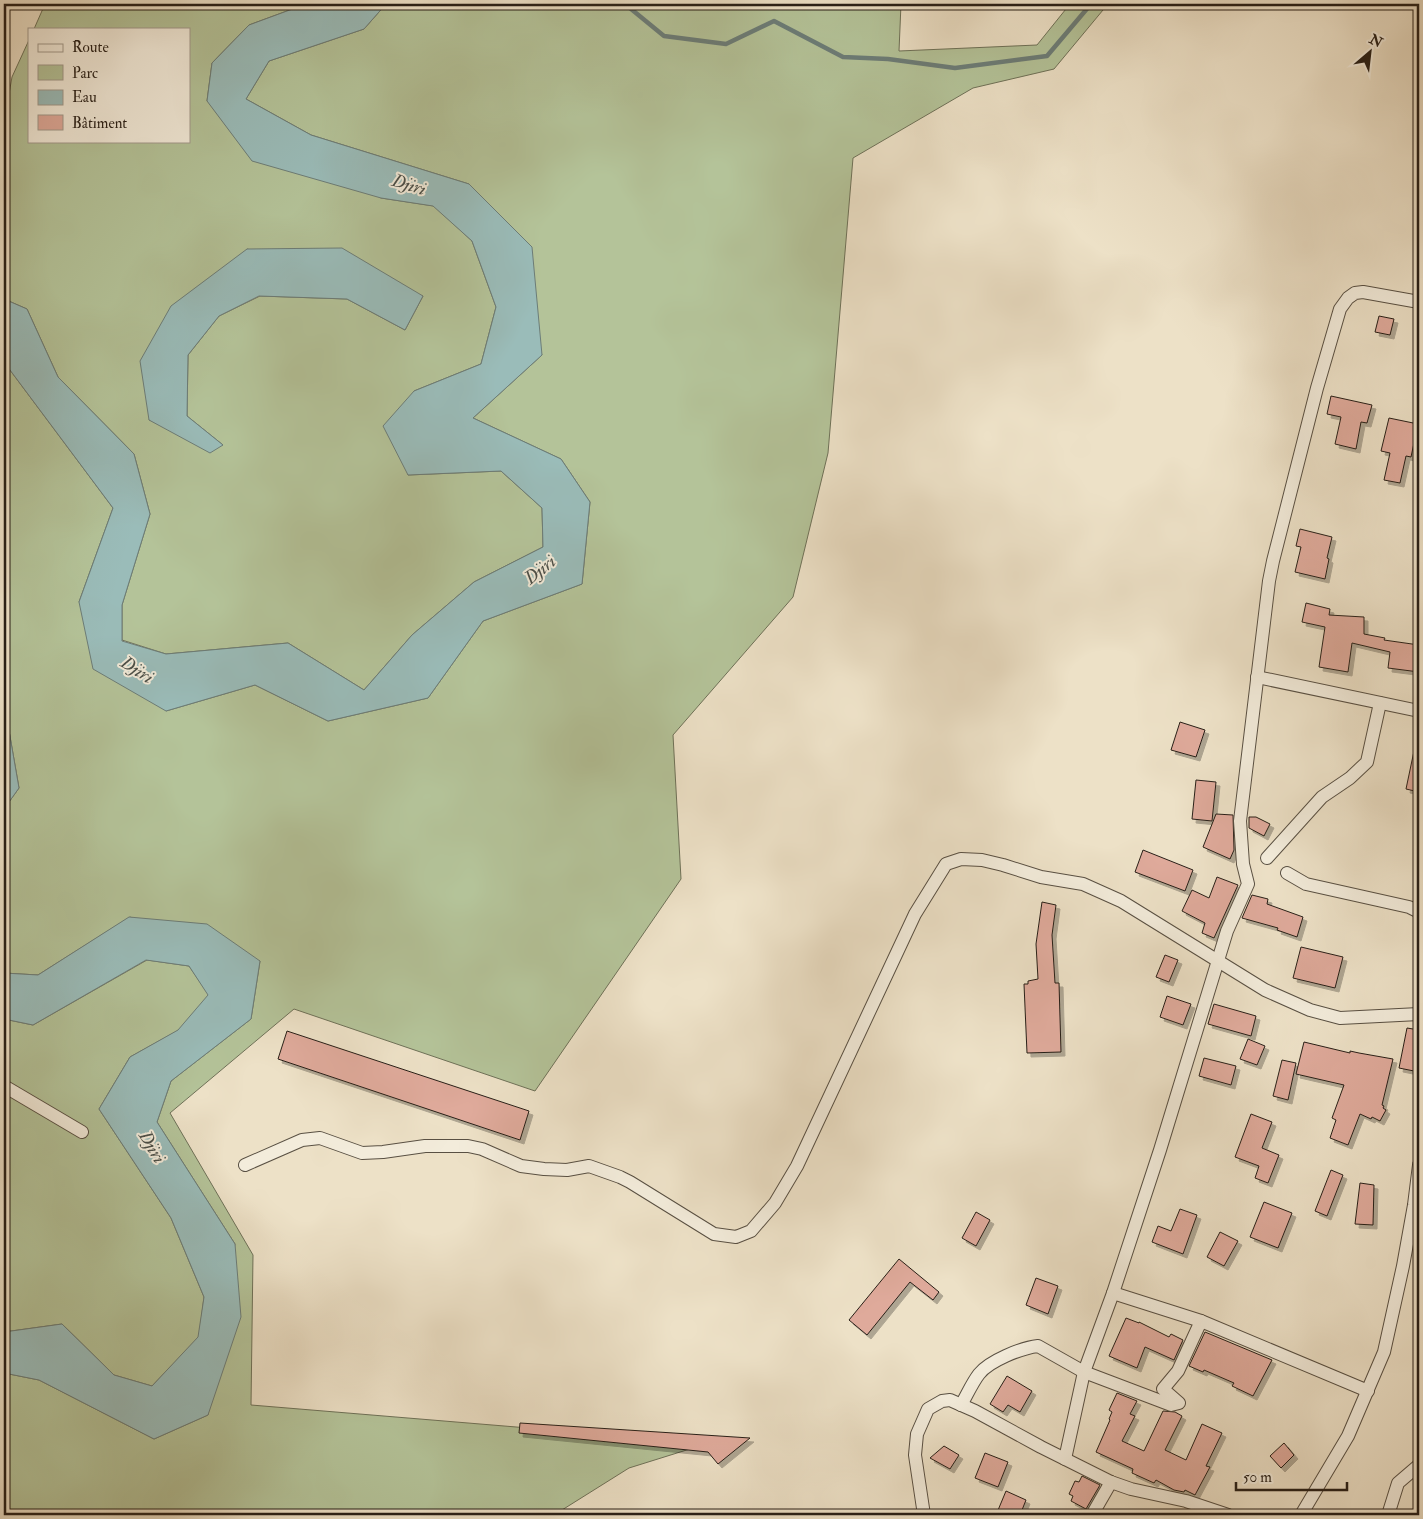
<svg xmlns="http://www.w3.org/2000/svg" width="1423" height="1519" font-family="'IM FELL Double Pica',serif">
<defs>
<filter id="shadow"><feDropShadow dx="4" dy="4" stdDeviation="0" flood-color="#0004"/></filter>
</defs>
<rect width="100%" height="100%" fill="#ede1c7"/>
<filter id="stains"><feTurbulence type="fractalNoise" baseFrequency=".004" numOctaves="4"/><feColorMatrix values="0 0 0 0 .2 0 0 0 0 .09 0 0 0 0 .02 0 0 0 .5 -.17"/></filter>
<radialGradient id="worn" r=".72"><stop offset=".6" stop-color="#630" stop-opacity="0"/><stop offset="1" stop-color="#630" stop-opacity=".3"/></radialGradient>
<!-- green -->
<g fill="#b4c399" stroke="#6e7158" fill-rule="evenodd">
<path d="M45 4H306L249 25 212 63 207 101 381 198 434 206 472 241 496 307 481 364 414 391 408 475 501 471 542 508 543 547 474 582 412 635 364 690 288 643 166 654 122 640V605L150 514 134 454 58 377 27 309 4 299V122L12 77 29 40V141H189V29H34ZM247 249 423 296 405 330 347 299 260 296 219 316 188 355 187 416 223 445 149 420Z"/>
<polygon points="386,4 901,4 899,51 1037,45 1070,4 1108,4 1054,69 973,88 853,158 828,453 793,597 673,735 681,879 535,1091 294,1009 170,1113 253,1255 251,1405 709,1443 629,1468 554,1515 4,1515 4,1373 39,1380 154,1439 208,1415 235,1244 157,1122 171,1081 251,1019 260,961 130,917 38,975 4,973 4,809 19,788 4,702 4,362 113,508 79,602 166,711 255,685 328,721 428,698 483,621 582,584 590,502 561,459 473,418 542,355 469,184 311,135 246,99 269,61 364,29"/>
<polygon points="147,960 189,966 209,995 179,1030 130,1057 99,1109 171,1218 204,1297 199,1337 152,1386 114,1375 62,1324 4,1332 4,1019 33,1025"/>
</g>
<!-- water -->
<g fill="#9abcb9" stroke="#6c7d78">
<polygon points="306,4 386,4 364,29 269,61 246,99 311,135 469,184 532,247 542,355 473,418 561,459 590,502 582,584 483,621 428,698 328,721 255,685 166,711 93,669 79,602 113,508 4,362 4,299 27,309 58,377 134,454 150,514 122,605 122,641 166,654 288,643 364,690 412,635 474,582 543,547 542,508 501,471 408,475 383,426 414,391 481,364 496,307 472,241 433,206 381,198 252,161 207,101 212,63 249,25"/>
<polygon points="342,248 423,296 405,330 347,299 259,296 219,316 188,355 187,416 223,445 210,453 149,420 140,361 171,306 247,249"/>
<polygon points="4,702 19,788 4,809"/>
<polygon points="129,917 207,924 260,961 251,1019 171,1081 157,1122 235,1244 241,1317 208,1415 154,1439 39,1380 4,1373 4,1332 62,1324 114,1375 152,1386 198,1337 204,1297 171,1218 99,1109 130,1057 178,1030 208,995 189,966 146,960 33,1025 4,1019 4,973 38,975"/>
</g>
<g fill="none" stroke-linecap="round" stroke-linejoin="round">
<!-- stream -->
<polyline stroke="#6c7d78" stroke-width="4.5" points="625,4 664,36 726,44 774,21 843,57 888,59 955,68 1047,56 1091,4"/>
</g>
<!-- building -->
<g fill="#dfaa9b" stroke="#281f17" filter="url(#shadow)">
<polygon points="1379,316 1394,319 1390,335 1375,332"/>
<polygon points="1331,396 1372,405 1367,423 1361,422 1356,449 1335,444 1341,417 1327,414"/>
<polygon points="1389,418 1418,424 1411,457 1406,456 1400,483 1384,480 1390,453 1381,451"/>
<polygon points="1300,529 1332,537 1327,558 1329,559 1325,579 1295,572 1301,547 1296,546"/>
<polygon points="1306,603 1330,609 1329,615 1364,617 1364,634 1385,638 1384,640 1419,645 1419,672 1388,668 1390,652 1352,643 1348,672 1319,667 1325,627 1302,622"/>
<polygon points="1180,722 1205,730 1196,757 1171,750"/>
<polygon points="1414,751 1419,752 1419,792 1406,789"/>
<polygon points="1196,780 1216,782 1212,821 1192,819"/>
<polygon points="1216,814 1233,815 1234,850 1230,859 1203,847"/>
<polygon points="1249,817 1256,817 1270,824 1264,836 1249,828"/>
<polygon points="1143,850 1193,870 1185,891 1135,872"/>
<polygon points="1217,877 1238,885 1214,938 1202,933 1205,923 1182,911 1192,890 1209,898"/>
<polygon points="1252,895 1268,899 1267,904 1303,917 1297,937 1277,930 1278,928 1242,918"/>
<polygon points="1042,902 1056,905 1052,935 1055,983 1059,983 1061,1052 1027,1053 1024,984 1028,984 1028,981 1038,979 1036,944"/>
<polygon points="1301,947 1343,957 1335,988 1293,978"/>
<polygon points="1165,955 1178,960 1169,982 1156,977"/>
<polygon points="1167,996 1191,1004 1183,1025 1160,1017"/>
<polygon points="1214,1004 1256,1016 1251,1036 1208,1024"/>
<polygon points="1407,1028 1419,1030 1419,1043 1414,1071 1399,1068"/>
<polygon points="287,1031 529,1111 520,1140 278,1059"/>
<polygon points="1248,1039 1265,1046 1257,1065 1240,1059"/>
<polygon points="1304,1042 1350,1053 1350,1051 1359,1053 1393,1059 1382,1105 1384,1106 1383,1108 1386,1110 1380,1121 1372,1117 1371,1119 1360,1114 1348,1145 1330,1138 1336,1120 1332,1118 1344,1085 1296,1074"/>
<polygon points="1204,1058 1236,1066 1231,1085 1199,1076"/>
<polygon points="1282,1060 1296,1063 1288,1100 1273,1096"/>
<polygon points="1251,1114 1272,1122 1262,1148 1279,1155 1268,1183 1255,1178 1259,1166 1235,1157"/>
<polygon points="1331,1170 1343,1175 1327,1216 1315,1211"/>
<polygon points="1360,1183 1374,1185 1373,1225 1355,1224"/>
<polygon points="1264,1202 1292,1213 1278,1248 1250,1237"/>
<polygon points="1180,1209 1197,1215 1183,1254 1152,1242 1158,1226 1171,1231"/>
<polygon points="976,1212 990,1220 976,1246 962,1238"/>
<polygon points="1220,1232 1238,1241 1224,1266 1207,1257"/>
<polygon points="899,1259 939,1292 933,1300 910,1282 867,1335 849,1320"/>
<polygon points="1036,1278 1058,1286 1048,1314 1026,1305"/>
<polygon points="1126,1318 1139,1323 1139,1322 1169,1337 1171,1334 1183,1340 1174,1360 1145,1347 1137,1368 1109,1356"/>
<polygon points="1205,1332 1272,1360 1253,1396 1232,1386 1234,1383 1204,1370 1203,1372 1189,1366"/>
<polygon points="1007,1376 1032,1391 1020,1412 1008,1405 1003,1412 990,1404"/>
<polygon points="1117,1393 1137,1401 1130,1414 1135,1416 1122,1441 1144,1451 1163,1411 1175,1412 1182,1416 1165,1450 1186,1460 1202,1424 1222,1433 1206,1466 1210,1467 1195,1495 1185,1490 1184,1492 1174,1490 1156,1480 1154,1483 1132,1473 1133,1469 1096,1452 1110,1420 1109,1419 1112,1412 1109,1410"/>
<polygon points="520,1423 750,1438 718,1464 708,1452 519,1433"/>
<polygon points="1284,1443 1294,1455 1281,1468 1270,1456"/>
<polygon points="944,1446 959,1455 950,1469 930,1458"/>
<polygon points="985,1453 1008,1462 998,1487 975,1478"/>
<polygon points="1082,1476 1100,1485 1086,1509 1071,1501 1073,1496 1069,1494 1075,1481 1079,1482"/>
<polygon points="1006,1491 1026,1500 1020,1515 996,1515"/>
</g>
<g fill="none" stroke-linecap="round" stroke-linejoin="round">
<defs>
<g id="minor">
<polyline points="1257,677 1419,711"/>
<polyline points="1267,858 1322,797 1350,778 1367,762 1380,703"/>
<polyline points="1287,873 1306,884 1409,907 1419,912"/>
<polyline points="4,1086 82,1132"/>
<polyline points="245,1165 302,1140 320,1138 362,1153 383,1152 425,1146 468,1146 482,1149 521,1166 544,1169 567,1170 589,1166 620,1177 630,1182 714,1234 736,1237 751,1231 775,1203 797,1166 915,914 946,864 961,859 982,860 1003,865 1041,877 1083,884 1121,901 1265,990 1310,1010 1340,1018 1419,1014"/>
<polyline points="1113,1293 1201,1321 1368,1391"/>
<path d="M961 1405C967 1395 972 1383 979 1374 989 1361 1021 1348 1038 1346L1084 1372 1171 1405 1179 1403 1163 1389 1178 1371 1201 1321"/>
<polyline points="1065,1459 1084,1372 1113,1293 1160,1150 1227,931 1248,884 1243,864 1240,821 1269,581 1273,561 1317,388 1340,309 1348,298 1355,293 1363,292 1419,302"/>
<polyline points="924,1515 915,1455 917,1434 928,1409 942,1401 950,1400 975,1411 1041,1447 1111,1482 1131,1489 1186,1501 1228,1515"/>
<polyline points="1092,1515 1111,1482"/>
<polyline points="1301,1515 1348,1436 1384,1352 1403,1266 1414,1205 1419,1165"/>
<polyline points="1388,1515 1398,1483 1419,1465"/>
</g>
</defs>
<!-- minor casing -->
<use href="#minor" stroke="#595043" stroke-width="14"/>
<!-- minor -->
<use href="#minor" stroke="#f3ecdb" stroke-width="12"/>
</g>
<g text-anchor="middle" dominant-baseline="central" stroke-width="4" stroke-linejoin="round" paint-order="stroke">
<!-- water labels -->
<g font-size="18" font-style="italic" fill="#4a4e48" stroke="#f3ecdb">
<text transform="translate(409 185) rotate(17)">Djiri</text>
<text transform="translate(540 570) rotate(-39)">Djiri</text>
<text transform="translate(137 670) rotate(32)">Djiri</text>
<text transform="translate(152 1147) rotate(59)">Djiri</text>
</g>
</g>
<!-- margin -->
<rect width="1423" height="1519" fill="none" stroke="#ede1c7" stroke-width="20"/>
<rect x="5" y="5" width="1413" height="1509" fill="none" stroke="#281f17" stroke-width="2.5"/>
<rect x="10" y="10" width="1403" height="1499" fill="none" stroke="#281f17"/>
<!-- legend -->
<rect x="28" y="28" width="162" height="115" fill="#f3ecdb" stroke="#a29a8d"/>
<rect x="38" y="44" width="25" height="8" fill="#f3ecdb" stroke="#a29a8d"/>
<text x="72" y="52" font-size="15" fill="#281f17">Route</text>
<rect x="38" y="65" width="25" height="15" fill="#b4c399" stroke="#a29a8d"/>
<text x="72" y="78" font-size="15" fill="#281f17">Parc</text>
<rect x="38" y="90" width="25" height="15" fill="#9abcb9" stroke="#a29a8d"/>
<text x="72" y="102" font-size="15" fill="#281f17">Eau</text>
<rect x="38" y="115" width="25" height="15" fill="#dfaa9b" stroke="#a29a8d"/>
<text x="72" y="128" font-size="15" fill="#281f17">Bâtiment</text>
<!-- north arrow -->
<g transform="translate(1370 52) rotate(28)" stroke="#f3ecdb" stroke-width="4" paint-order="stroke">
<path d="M0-4L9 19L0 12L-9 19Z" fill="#281f17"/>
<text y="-8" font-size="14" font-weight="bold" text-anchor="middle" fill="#281f17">N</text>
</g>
<!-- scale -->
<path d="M1236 1482v8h111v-8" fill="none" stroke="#281f17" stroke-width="2.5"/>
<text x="1243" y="1482" font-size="15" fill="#281f17" stroke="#f3ecdb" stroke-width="4" paint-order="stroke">50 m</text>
<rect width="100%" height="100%" filter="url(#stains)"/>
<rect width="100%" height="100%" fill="url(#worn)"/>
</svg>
